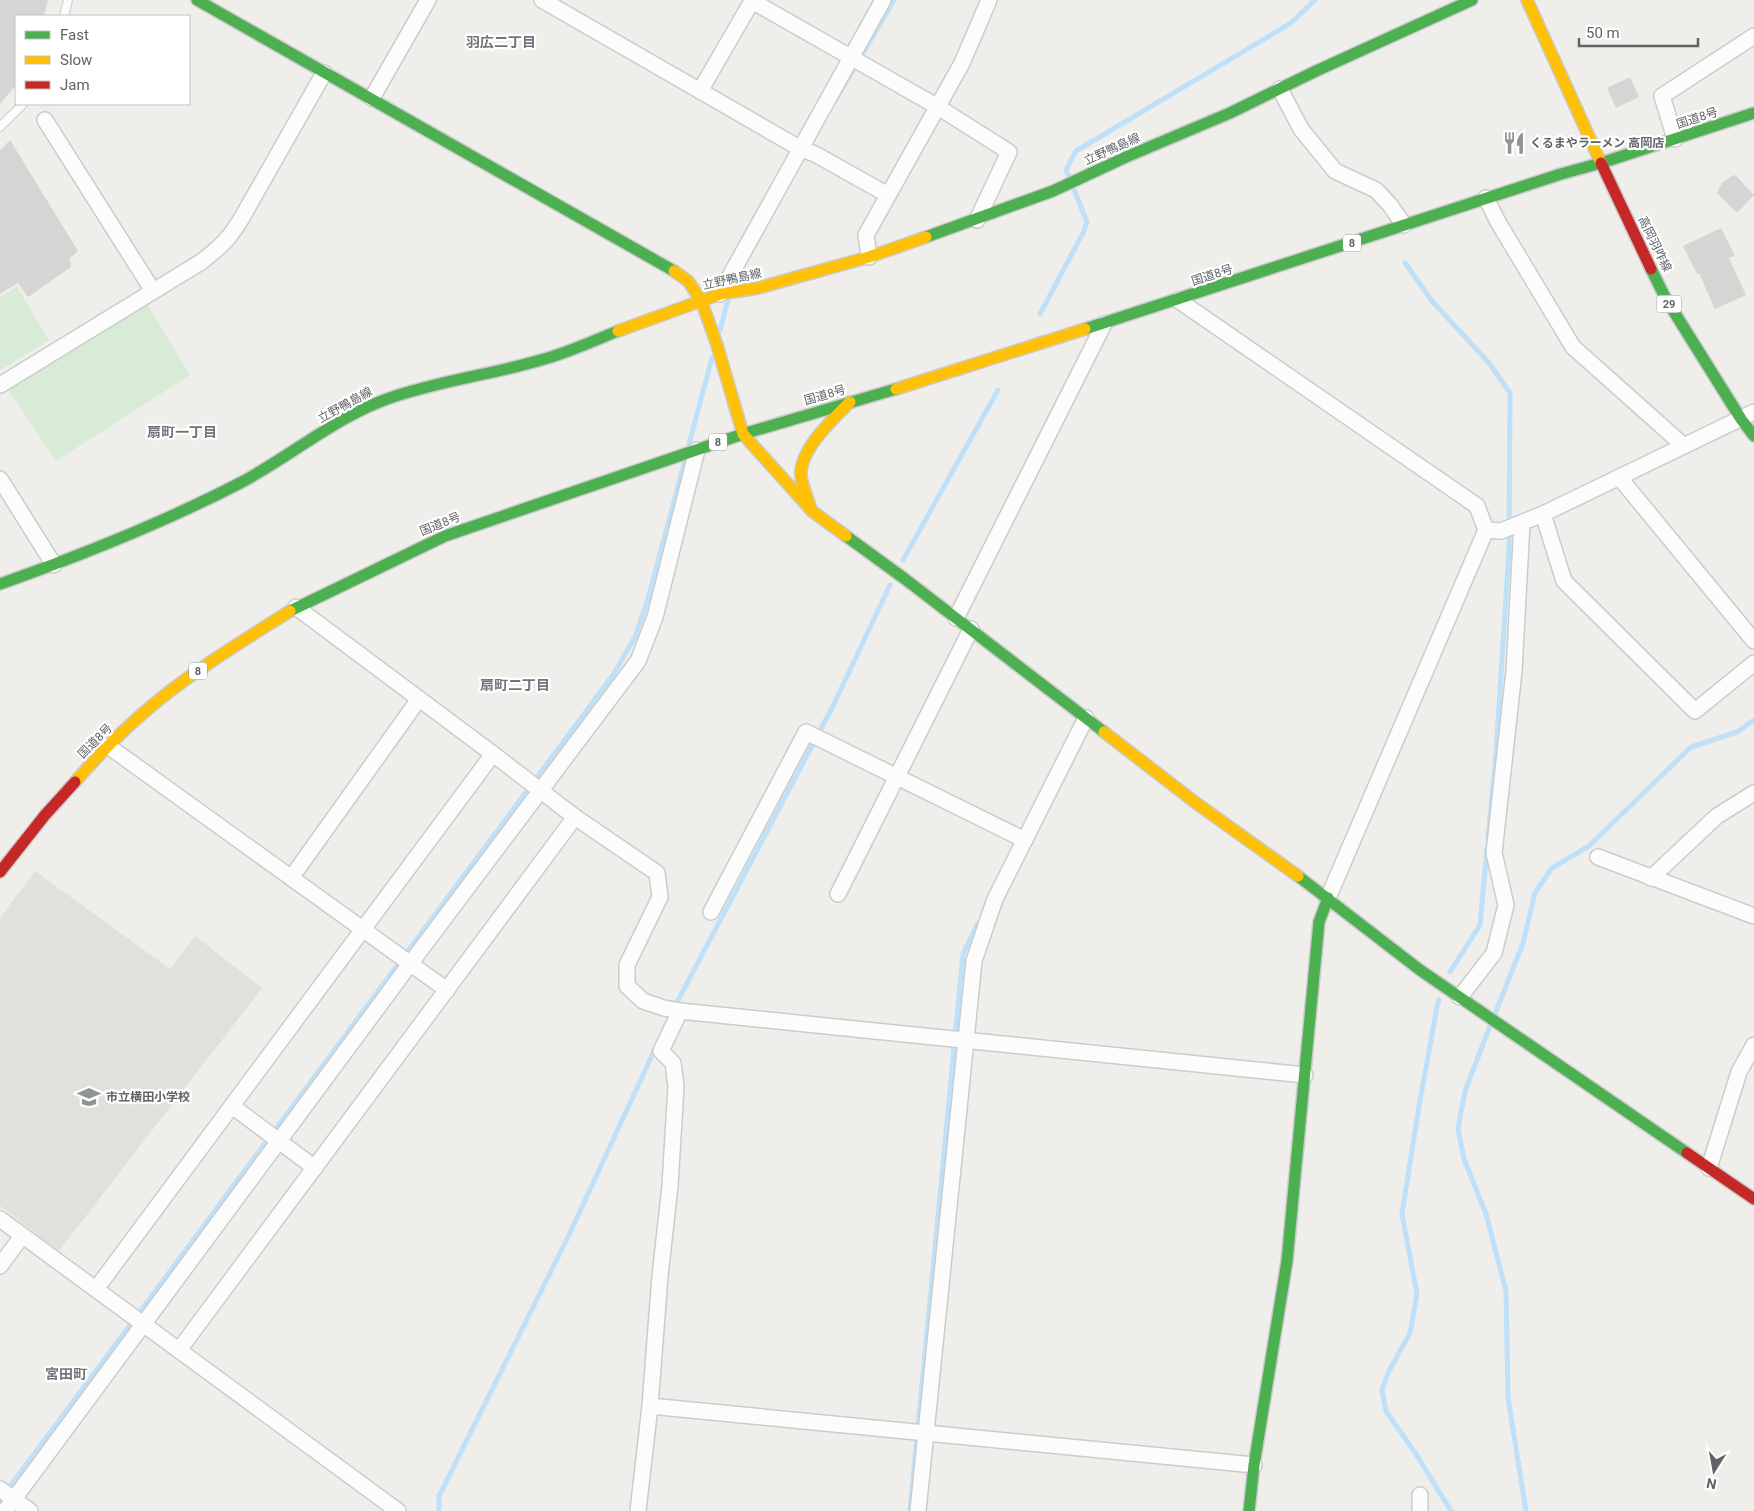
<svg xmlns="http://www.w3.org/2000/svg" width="1754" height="1511" font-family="Roboto,'Noto Sans JP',sans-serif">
<rect width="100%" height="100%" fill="#efeeea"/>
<!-- education -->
<polygon fill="#e2e0da" points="35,871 170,969 195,936 262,988 59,1251 0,1206 0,918"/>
<!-- green -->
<g fill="#d8ebd6">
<polygon points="17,287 49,340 0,370 0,297"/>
<polygon points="143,297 190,375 56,461 5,385"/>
</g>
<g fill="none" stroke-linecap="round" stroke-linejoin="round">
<!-- stream -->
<g stroke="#bfe0f9" stroke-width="5">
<polyline points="835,101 894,0"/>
<polyline points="1069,177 1066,170 1076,151 1291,23 1315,0"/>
<polyline points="1405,263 1432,301 1490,364 1510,393 1509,549 1496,753 1488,840"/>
<polyline points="1040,314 1083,233 1087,222 1073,187"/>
<polyline points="720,330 728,300"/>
<polyline points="689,444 712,358"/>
<polyline points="903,560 998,390"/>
<polyline points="1450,972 1480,925 1487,848"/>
<polyline points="1439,1000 1437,1007 1419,1106 1402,1214 1417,1294 1410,1333 1388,1373 1382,1390 1386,1411 1416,1454 1451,1511"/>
<polyline points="674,1008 833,706 890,585"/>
<polyline points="1495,1014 1523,943 1535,893 1552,868 1589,846 1691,747 1737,732 1754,720"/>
<polyline points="1490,1026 1465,1091 1458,1129 1464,1159 1486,1214 1506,1291 1508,1398 1526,1511"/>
<polyline points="0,1500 613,675 635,637 648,599 684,464"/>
<polyline points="439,1511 439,1496 568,1237 656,1047"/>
<polyline points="910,1511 963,954 978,923"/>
</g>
</g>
<!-- building -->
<g fill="#d6d5d3">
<polygon points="0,0 48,0 44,16 16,16 16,85 0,104"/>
<polygon points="1630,77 1639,97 1616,108 1607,88"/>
<polygon points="10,140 78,251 70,258 71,267 28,297 18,283 0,294 0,151"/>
<polygon points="1735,175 1754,195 1737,213 1717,193 1722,183 1730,177"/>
<polygon points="1721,228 1735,256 1729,258 1746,295 1715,309 1699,273 1697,274 1683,246"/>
</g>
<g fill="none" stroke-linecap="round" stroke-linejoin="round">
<defs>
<g id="lane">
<polyline points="64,16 68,0"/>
<polyline points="0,127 23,104"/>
</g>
<g id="street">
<polyline points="542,0 801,149 815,154 888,195"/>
<polyline points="1280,89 1301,129 1335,171 1376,190 1390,205 1404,225"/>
<polyline points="700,91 752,1 938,107 1009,152 977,220"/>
<polyline points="372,98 428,0"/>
<polyline points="45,120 153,291"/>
<polyline points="1675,139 1662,96 1754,36"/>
<polyline points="1486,198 1498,222 1573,347 1684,446"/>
<polyline points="869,257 866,235 962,63 989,0"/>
<polyline points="720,294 883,0"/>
<polyline points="1178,300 1477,506 1486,530 1328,898"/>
<path d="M0 385 201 262C222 246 231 237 244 214L324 73"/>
<polyline points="1619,477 1754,641"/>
<polyline points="0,479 54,565"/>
<polyline points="1543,514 1564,581 1695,711 1754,663"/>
<polyline points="1486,530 1501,531 1543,514 1754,412"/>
<polyline points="296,607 493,754 575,817 657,873 660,897 627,965 627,986 643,1001 664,1008 680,1011 1305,1075"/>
<polyline points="956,618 1104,324"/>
<polyline points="108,746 447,990"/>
<polyline points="1598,857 1754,916"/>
<polyline points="291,878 419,699"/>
<polyline points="1651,878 1717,816 1754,793"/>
<polyline points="838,894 971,629"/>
<polyline points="711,912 806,732 1025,840"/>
<polyline points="1460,997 1494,953 1506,905 1494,853 1514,671 1522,523"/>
<polyline points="232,1106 315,1168"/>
<polyline points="1709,1168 1739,1072 1754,1045"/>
<polyline points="0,1219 398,1511"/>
<polyline points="0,1266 22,1236"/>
<polyline points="96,1289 493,754"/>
<polyline points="179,1350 575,817"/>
<polyline points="650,1406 1254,1465"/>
<polyline points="0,1489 30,1511"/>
<polyline points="1420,1495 1420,1511"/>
<polyline points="5,1511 410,964 638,661 655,617 697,450"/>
<polyline points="638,1511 650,1406 660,1276 670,1186 676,1086 673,1063 661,1051 680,1011"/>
<polyline points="918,1511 974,961 995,899 1086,718"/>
</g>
<g id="fast">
<polyline points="197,0 674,271"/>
<polyline points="926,237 1053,191 1126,157 1230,113 1316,71 1472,0"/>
<polyline points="1651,269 1666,299 1741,419 1754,436"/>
<polyline points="1085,329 1561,174 1601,163 1754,113"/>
<polyline points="846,536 905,579 1104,732"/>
<path d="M0 584C82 555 163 523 240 483 288 458 336 417 387 399 437 381 490 375 541 360 567 353 593 341 618 331"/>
<polyline points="290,611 445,536 743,434 896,389"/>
<polyline points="1298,876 1420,970 1687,1153"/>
<polyline points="1249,1511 1254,1465 1287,1261 1319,922 1328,898"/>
</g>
<g id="slow">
<polyline points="1527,0 1601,163"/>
<polyline points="674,271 688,281 701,300 717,345 743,434 812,511 846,536"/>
<polyline points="618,331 720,294 758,288 869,257 926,237"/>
<polyline points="896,389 1085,329"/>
<path d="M810 506C807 496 802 486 801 476 799 450 833 419 850 402"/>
<polyline points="1104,732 1196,803 1298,876"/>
<path d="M75 782C100 753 130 723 160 699 201 666 246 639 290 611"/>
</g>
<g id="jam">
<polyline points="1601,163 1651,269"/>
<polyline points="0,872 45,815 75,782"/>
<polyline points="1687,1153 1754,1199"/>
</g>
</defs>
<!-- lane casing -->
<use href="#lane" stroke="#cbcccc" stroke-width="10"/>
<!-- street casing -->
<use href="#street" stroke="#cbcccc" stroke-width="18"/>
<!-- fast casing -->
<use href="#fast" stroke="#cacacb" stroke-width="14"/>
<!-- slow casing -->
<use href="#slow" stroke="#cacacb" stroke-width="14"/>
<!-- jam casing -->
<use href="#jam" stroke="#cacacb" stroke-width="14"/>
<!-- lane -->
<use href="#lane" stroke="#fdfcfc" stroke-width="8"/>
<!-- street -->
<use href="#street" stroke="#fdfcfc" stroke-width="15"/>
<!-- fast -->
<use href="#fast" stroke="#4caf50" stroke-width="11"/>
<!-- slow -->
<use href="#slow" stroke="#ffc107" stroke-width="11"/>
<!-- jam -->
<use href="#jam" stroke="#c62828" stroke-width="11"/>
</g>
<!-- icons -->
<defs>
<symbol id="restaurant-bare" viewBox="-9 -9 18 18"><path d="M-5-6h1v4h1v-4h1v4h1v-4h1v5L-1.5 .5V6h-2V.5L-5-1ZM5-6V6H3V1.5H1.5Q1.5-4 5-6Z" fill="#919496" stroke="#fff" stroke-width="2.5" paint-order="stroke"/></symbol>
<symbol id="school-bare" viewBox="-9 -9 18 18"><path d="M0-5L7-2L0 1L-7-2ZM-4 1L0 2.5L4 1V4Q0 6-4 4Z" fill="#919496" stroke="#fff" stroke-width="2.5" paint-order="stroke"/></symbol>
</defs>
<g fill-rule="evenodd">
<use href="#restaurant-bare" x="1498" y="127" width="32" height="32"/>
<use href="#school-bare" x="73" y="1081" width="32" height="32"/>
</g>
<g text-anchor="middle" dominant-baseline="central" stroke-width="4.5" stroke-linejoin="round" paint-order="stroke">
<!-- shield labels -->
<g fill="#fff" stroke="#8f9295" stroke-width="1">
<rect x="1343" y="234.5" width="18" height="17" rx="4"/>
<rect x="1656.5" y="295.5" width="25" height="17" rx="4"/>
<rect x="709" y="433.5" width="18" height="17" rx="4"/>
<rect x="189" y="662.5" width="18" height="17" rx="4"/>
</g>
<g font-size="11" font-weight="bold" fill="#5f6368">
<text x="1352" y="243">8</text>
<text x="1669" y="304">29</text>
<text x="718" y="442">8</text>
<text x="198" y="671">8</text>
</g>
<!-- street labels -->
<g font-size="12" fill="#5f6368" stroke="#fff">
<text transform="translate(1697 118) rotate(-18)">国道8号</text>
<text transform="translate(1112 149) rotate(-24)">立野鴨島線</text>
<text transform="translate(1655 244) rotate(64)">高岡羽咋線</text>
<text transform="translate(1212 275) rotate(-18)">国道8号</text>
<text transform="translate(732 279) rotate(-12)">立野鴨島線</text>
<text transform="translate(825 395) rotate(-16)">国道8号</text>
<text transform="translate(345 405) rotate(-29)">立野鴨島線</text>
<text transform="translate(440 524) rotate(-22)">国道8号</text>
<text transform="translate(95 741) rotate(-45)">国道8号</text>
</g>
<!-- poi labels -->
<g font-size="12" font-weight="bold" fill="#5f6368" stroke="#fff" text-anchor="start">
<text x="1530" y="143">くるまやラーメン 高岡店</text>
<text x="106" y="1097">市立横田小学校</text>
</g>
<!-- neighbourhood labels -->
<g font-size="14" font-weight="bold" fill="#70757a" stroke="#fff">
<text x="501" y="42">羽広二丁目</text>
<text x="182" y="432">扇町一丁目</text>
<text x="515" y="685">扇町二丁目</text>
<text x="66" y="1374">宮田町</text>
</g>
</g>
<!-- legend -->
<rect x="15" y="15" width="175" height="90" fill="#ffffff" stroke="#bfc1c3"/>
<rect x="25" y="31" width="25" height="8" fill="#4caf50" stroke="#bfc1c3"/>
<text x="60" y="40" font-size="15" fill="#5f6368">Fast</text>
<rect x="25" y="56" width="25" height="8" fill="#ffc107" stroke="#bfc1c3"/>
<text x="60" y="65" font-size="15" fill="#5f6368">Slow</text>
<rect x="25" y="81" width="25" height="8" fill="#c62828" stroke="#bfc1c3"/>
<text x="60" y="90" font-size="15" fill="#5f6368">Jam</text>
<!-- north arrow -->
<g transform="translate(1714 1471) rotate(191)" stroke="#ffffff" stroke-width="4" paint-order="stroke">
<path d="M0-4L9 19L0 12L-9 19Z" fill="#5f6368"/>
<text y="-8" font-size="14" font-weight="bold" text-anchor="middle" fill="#5f6368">N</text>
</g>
<!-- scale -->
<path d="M1579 38v8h119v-8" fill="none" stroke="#5f6368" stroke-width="2.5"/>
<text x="1586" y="38" font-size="15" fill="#5f6368" stroke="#ffffff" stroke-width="4" paint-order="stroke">50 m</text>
</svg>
